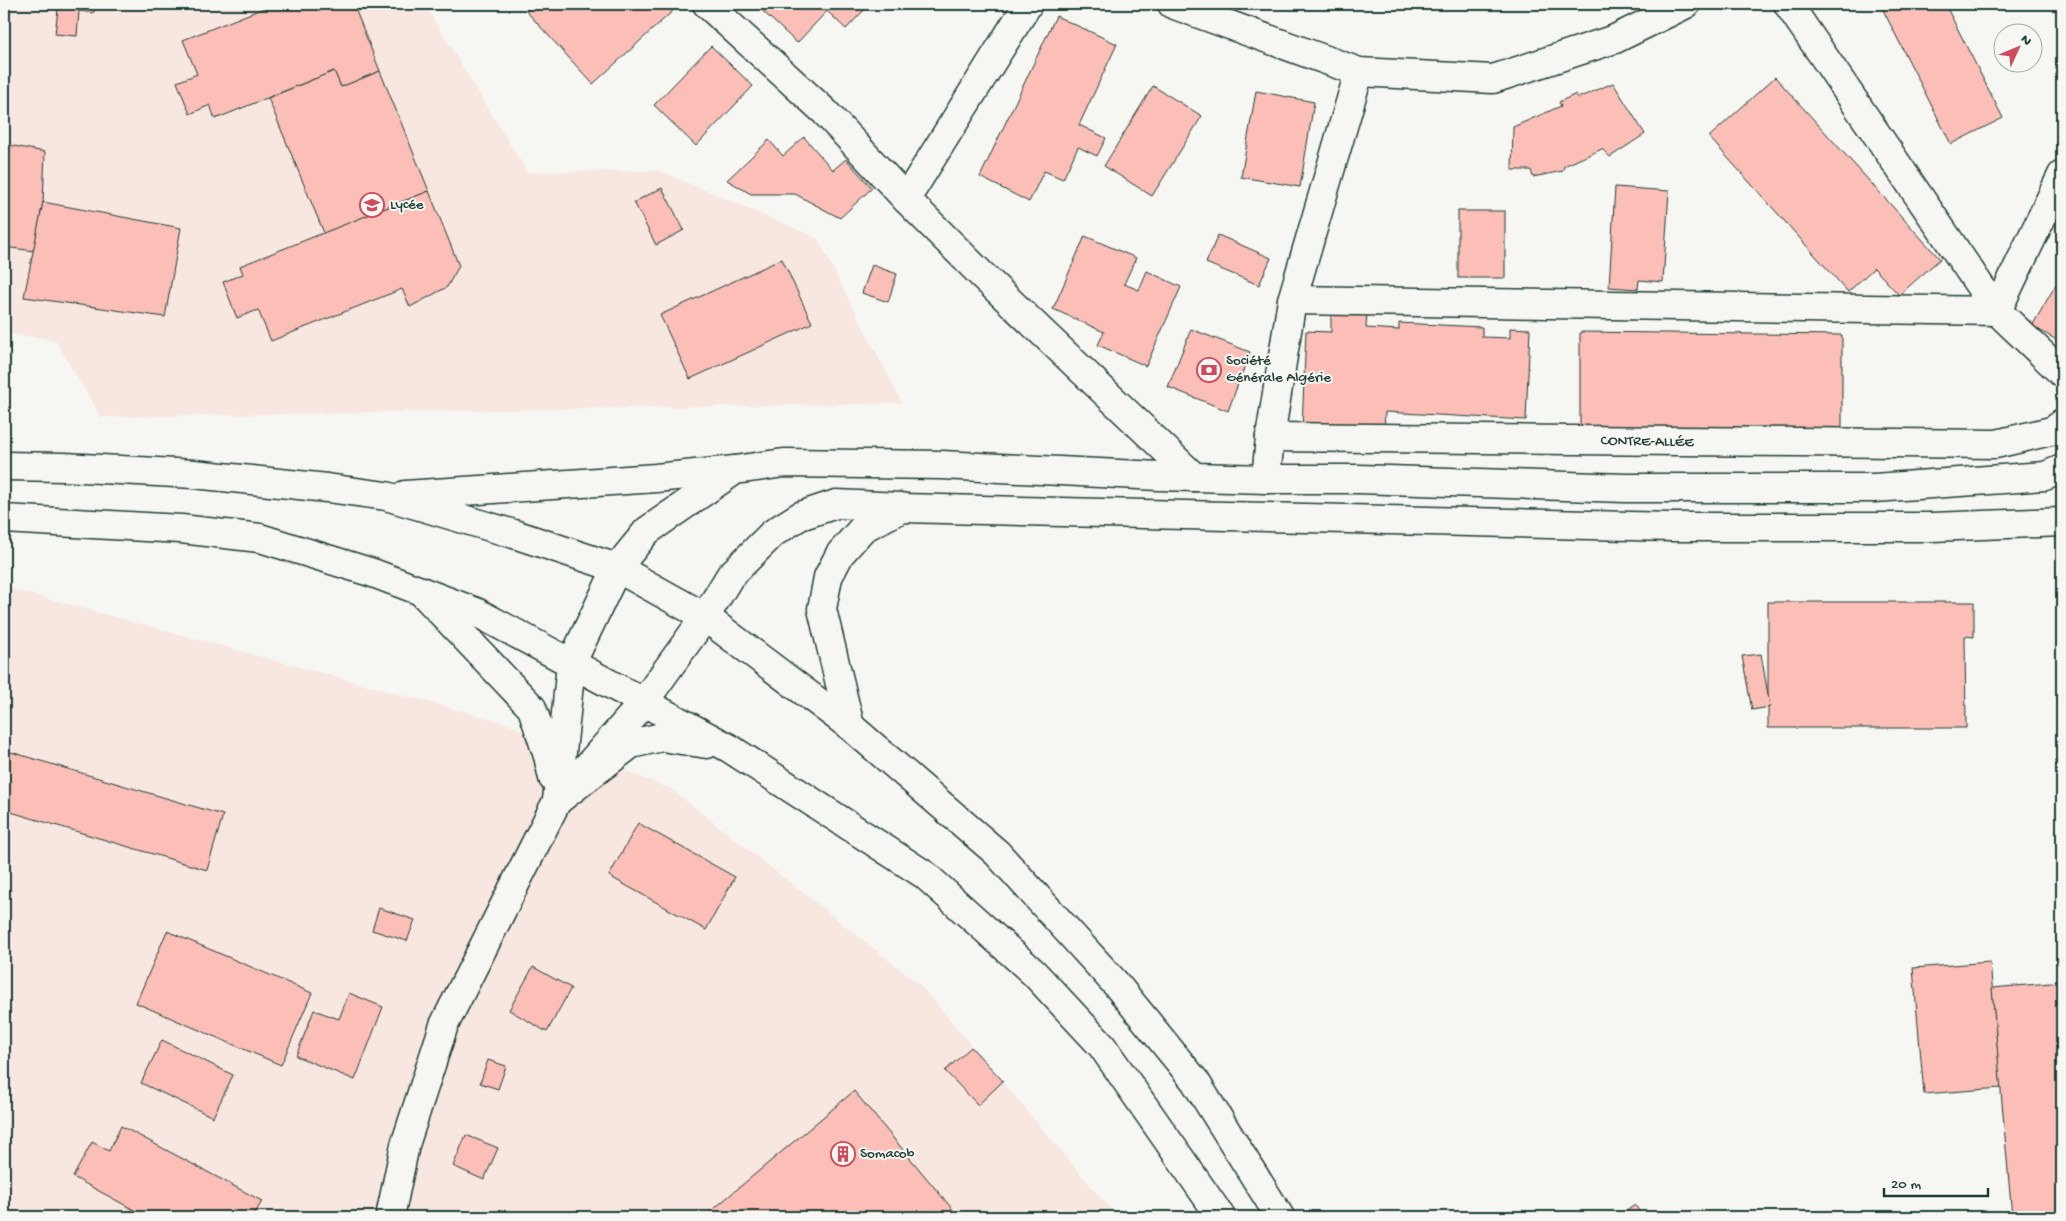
<svg xmlns="http://www.w3.org/2000/svg" width="2066" height="1221" font-family="'Gochi Hand',sans-serif">
<rect width="100%" height="100%" fill="#f6f6f2"/>
<filter id="ink" filterUnits="userSpaceOnUse"><feTurbulence type="fractalNoise" baseFrequency=".02" numOctaves="2"/><feDisplacementMap in="SourceGraphic" scale="10" xChannelSelector="R" yChannelSelector="G"/><feConvolveMatrix kernelMatrix="1 2 1 2 8 2 1 2 1" color-interpolation-filters="sRGB"/></filter>
<g filter="url(#ink)">
<!-- built -->
<g fill="#f8e6e0">
<polygon points="4,4 424,4 527,172 660,171 817,238 902,403 101,417 55,340 4,333"/>
<polygon points="4,587 498,721 671,789 921,986 1117,1217 4,1217"/>
</g>
<!-- building -->
<g fill="#fbbfb7" stroke="#1f3d34">
<polygon points="40,4 99,4 93,13 79,11 77,36 55,34 58,9 41,7"/>
<polygon points="274,4 343,4 356,11 380,71 341,87 334,71 215,119 210,105 190,114 177,82 197,74 183,40"/>
<polygon points="535,4 672,4 676,8 593,84 526,11"/>
<polygon points="755,4 863,4 867,7 846,29 827,11 797,43"/>
<polygon points="1880,4 1945,4 2003,118 1951,144"/>
<polygon points="1056,16 1117,44 1079,125 1106,138 1097,156 1078,147 1063,179 1044,171 1029,202 980,177"/>
<polygon points="711,46 753,86 696,146 654,105"/>
<polygon points="334,71 341,87 380,71 429,191 324,233 268,98"/>
<polygon points="1775,77 1940,259 1899,295 1874,268 1848,292 1709,137"/>
<polygon points="1613,83 1645,134 1610,157 1602,149 1564,166 1563,171 1533,177 1531,170 1512,170 1513,127 1561,106 1559,102 1576,94 1578,98"/>
<polygon points="1153,86 1202,116 1152,196 1104,166"/>
<polygon points="1256,91 1314,102 1300,187 1241,177"/>
<polygon points="804,137 833,170 846,159 872,188 840,218 795,194 751,194 727,180 769,140 783,156"/>
<polygon points="4,144 45,152 43,202 34,251 4,247"/>
<polygon points="1615,187 1669,191 1663,282 1639,280 1638,289 1609,287"/>
<polygon points="662,188 684,230 656,245 634,202"/>
<polygon points="429,191 459,266 447,287 410,307 402,289 271,341 258,310 237,318 223,282 243,274 240,266"/>
<polygon points="43,202 181,228 165,317 24,297"/>
<rect x="1458" y="211" width="47" height="67"/>
<polygon points="1218,235 1271,258 1259,285 1206,263"/>
<polygon points="1085,236 1136,258 1124,284 1139,290 1147,271 1181,287 1146,366 1098,345 1104,332 1053,309"/>
<polygon points="782,259 812,323 690,379 660,315"/>
<polygon points="872,265 897,274 888,302 862,293"/>
<polygon points="2062,274 2062,343 2032,326"/>
<polygon points="1331,311 1367,313 1366,328 1399,330 1399,323 1482,327 1482,337 1510,338 1510,328 1530,329 1526,420 1385,412 1384,432 1302,428 1306,331 1331,332"/>
<polygon points="1191,329 1250,352 1228,411 1168,387"/>
<polygon points="1580,332 1842,335 1842,436 1616,438 1616,426 1580,426"/>
<polygon points="1768,602 1974,602 1974,637 1965,636 1966,728 1768,728"/>
<polygon points="1761,654 1770,707 1752,710 1742,656"/>
<polygon points="4,750 223,815 207,870 4,810"/>
<polygon points="638,823 735,877 706,930 609,876"/>
<polygon points="379,908 415,920 407,941 372,930"/>
<polygon points="167,931 312,993 281,1065 136,1003"/>
<polygon points="1990,962 2001,1088 1924,1094 1913,968"/>
<polygon points="533,967 571,988 547,1032 509,1010"/>
<polygon points="2062,982 2062,1217 2012,1217 1992,988"/>
<polygon points="349,993 383,1007 355,1080 296,1056 314,1010 339,1019"/>
<polygon points="162,1040 233,1075 213,1117 141,1083"/>
<polygon points="971,1047 1003,1081 978,1105 945,1071"/>
<polygon points="488,1060 506,1066 498,1089 480,1083"/>
<polygon points="854,1091 959,1217 704,1217"/>
<polygon points="121,1126 262,1201 253,1217 147,1217 73,1177 92,1142 109,1151"/>
<polygon points="466,1135 498,1148 484,1180 453,1166"/>
<polygon points="1635,1205 1643,1217 1617,1217"/>
</g>
<g fill="none" stroke-linecap="round" stroke-linejoin="round">
<defs>
<g id="street">
<polyline points="707,4 825,112 906,199 982,275 1194,477"/>
<polyline points="1172,4 1359,72 1493,79 1615,39 1686,4"/>
<polyline points="1788,4 1997,311 2062,373"/>
<polyline points="906,199 1028,4"/>
<polyline points="1292,300 1997,311 2062,175"/>
<polyline points="1270,437 1292,300 1359,72"/>
<polyline points="1266,479 1270,437 1996,444 2055,430 2062,423"/>
</g>
<g id="secondary">
<polyline points="421,591 532,708 548,756 553,778"/>
<polyline points="850,726 822,609 828,577 840,554 863,528 902,508 1671,527 1932,527 2062,522"/>
<polyline points="557,801 571,664 617,568 647,531 735,470 784,463 942,465 1159,476 1266,479 1359,479 1625,488 1874,488 2045,476 2062,469"/>
<polyline points="390,1217 405,1145 444,1025 557,801 643,703 705,617 730,576 773,533 800,516 836,504 901,507"/>
</g>
<g id="primary">
<polyline points="4,466 64,467 194,474 327,488 386,496 514,534 617,568 705,617 850,726 997,853 1116,984 1195,1081 1280,1217"/>
<polyline points="405,495 656,478 735,470"/>
<polyline points="4,519 181,529 260,538 373,573 476,612 729,748 925,875 1034,973 1102,1046 1221,1217"/>
<polyline points="557,801 631,744 662,737 707,744"/>
</g>
</defs>
<!-- street casing -->
<use href="#street" stroke="#1f3d34" stroke-width="31"/>
<!-- secondary casing -->
<use href="#secondary" stroke="#1f3d34" stroke-width="31"/>
<!-- primary casing -->
<use href="#primary" stroke="#1f3d34" stroke-width="31"/>
<!-- street -->
<use href="#street" stroke="#f6f6f2" stroke-width="28"/>
<!-- secondary -->
<use href="#secondary" stroke="#f6f6f2" stroke-width="28"/>
<!-- primary -->
<use href="#primary" stroke="#f6f6f2" stroke-width="28"/>
</g>
</g>
<!-- icons -->
<defs>
<symbol id="school-ring" viewBox="-11 -11 22 22"><circle r="9.5" fill="#f6f6f2" stroke="#d1495b" stroke-width="1.5"/><path d="M0-5L7-2L0 1L-7-2ZM-4 1L0 2.5L4 1V4Q0 6-4 4Z" fill="#d1495b"/></symbol>
<symbol id="bank-ring" viewBox="-11 -11 22 22"><circle r="9.5" fill="#f6f6f2" stroke="#d1495b" stroke-width="1.5"/><path d="M-6-4H6V4H-6ZM0-2.3a2.3 2.3 0 1 0 0 4.6a2.3 2.3 0 1 0 0-4.6Z" fill="#d1495b"/></symbol>
<symbol id="building-ring" viewBox="-11 -11 22 22"><circle r="9.5" fill="#f6f6f2" stroke="#d1495b" stroke-width="1.5"/><path d="M-4-6H4V6H1V3H-1V6H-4ZM-2.5-4.3h1.7v1.8h-1.7ZM.8-4.3h1.7v1.8H.8ZM-2.5-1h1.7V.8h-1.7ZM.8-1h1.7V.8H.8Z" fill="#d1495b"/></symbol>
</defs>
<g fill-rule="evenodd">
<use href="#school-ring" x="358" y="191" width="28" height="28"/>
<use href="#bank-ring" x="1195" y="356" width="28" height="28"/>
<use href="#building-ring" x="829" y="1140" width="28" height="28"/>
</g>
<g text-anchor="middle" dominant-baseline="central" stroke-width="4" stroke-linejoin="round" paint-order="stroke">
<!-- poi labels -->
<g font-size="15" fill="#1f3d34" stroke="#f6f6f2" text-anchor="start">
<text x="390" y="205">Lycée</text>
<text x="1226" y="361">Société<tspan x="1226" dy="17">Générale Algérie</tspan></text>
<text x="860" y="1154">Somacob</text>
</g>
<!-- street labels -->
<g font-size="15" fill="#1f3d34" stroke="#f6f6f2">
<text transform="translate(1647 442) rotate(1)">CONTRE-ALLÉE</text>
</g>
</g>
<!-- margin -->
<rect width="2066" height="1221" fill="none" stroke="#f6f6f2" stroke-width="20"/>
<rect x="10" y="10" width="2046" height="1201" fill="none" stroke="#1f3d34" stroke-width="2" filter="url(#ink)"/>
<!-- north arrow -->
<g transform="translate(2018 48) rotate(46)"><circle r="24" fill="#f6f6f2" stroke="#a0aca6"/>
<path d="M0-4L9 19L0 12L-9 19Z" fill="#d1495b"/>
<text y="-8" font-size="14" font-weight="bold" text-anchor="middle" fill="#1f3d34">N</text>
</g>
<!-- scale -->
<path d="M1884 1188v8h104v-8" fill="none" stroke="#1f3d34" stroke-width="2.5"/>
<text x="1891" y="1188" font-size="15" fill="#1f3d34" stroke="#f6f6f2" stroke-width="4" paint-order="stroke">20 m</text>
</svg>
